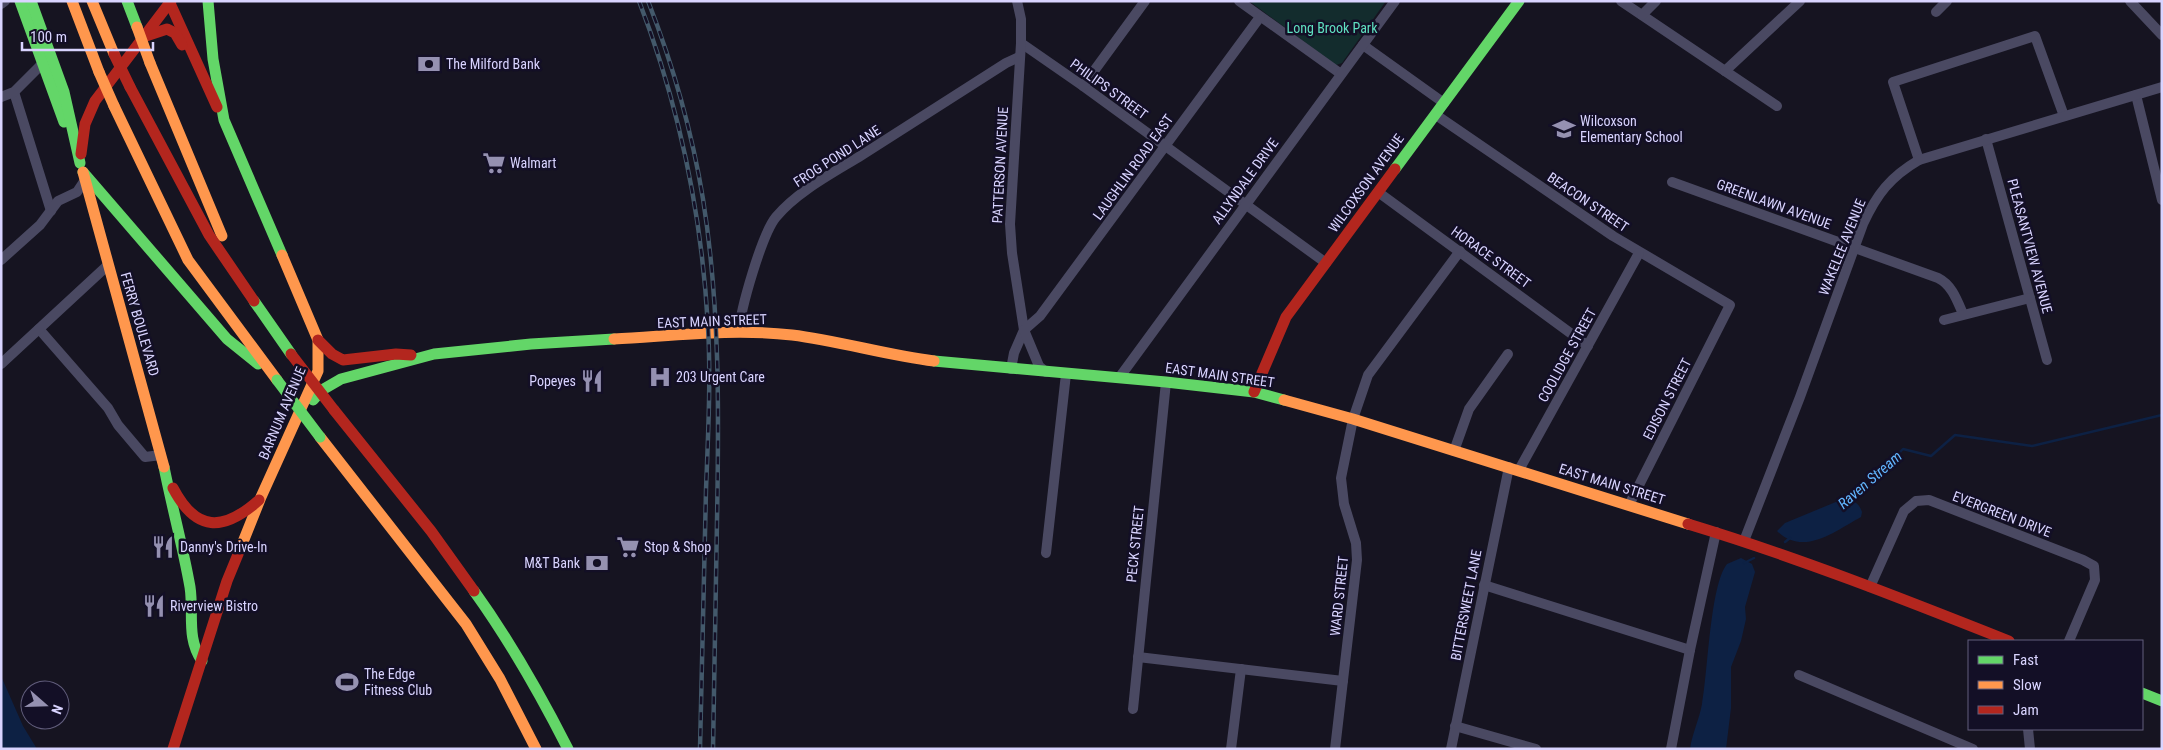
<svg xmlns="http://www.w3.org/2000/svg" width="2163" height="750" font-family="'Roboto Condensed',sans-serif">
<rect width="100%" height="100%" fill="#161421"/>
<!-- green -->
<polygon fill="#132c2d" points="1249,1 1386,1 1342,63 1336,65"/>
<!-- water -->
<g fill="#0d2144">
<path d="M1843 499C1853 499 1859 503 1862 512L1861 517C1835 531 1804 557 1777 531L1785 523Z"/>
<path d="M1741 558 1752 564 1755 572 1745 607 1746 619 1741 641 1731 667V708L1726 749H1690C1692 734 1699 720 1702 704 1708 673 1710 585 1727 564Z"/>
<polygon points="1,676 23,726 37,749 1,749"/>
</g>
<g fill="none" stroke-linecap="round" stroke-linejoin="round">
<!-- stream -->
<g stroke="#0d2144" stroke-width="2.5">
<polyline points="1849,500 1870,483 1903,449 1931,456 1955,435 2032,446 2162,415"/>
<polyline points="1785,542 1790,538"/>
<polyline points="1744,563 1754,558"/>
</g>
<!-- street -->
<g stroke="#4a4962" stroke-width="10">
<polyline points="1239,1 1341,74"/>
<polyline points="1621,1 1777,106"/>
<polyline points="2130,1 2162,35"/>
<polyline points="1,4 5,1"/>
<polyline points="1936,12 1947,1"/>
<polyline points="1642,15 1656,1"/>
<polyline points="1021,43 1083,86 1326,263"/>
<polyline points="1363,45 1444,103"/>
<polyline points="1725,71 1800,1"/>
<polyline points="1083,86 1145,1"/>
<polyline points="14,92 51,211"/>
<polyline points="2136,95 2162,200"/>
<polyline points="1,97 14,92 43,63"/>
<polyline points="1436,115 1613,236 1730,305 1629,505"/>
<polyline points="1986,139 2047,360"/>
<polyline points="1919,160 1893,82 2035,36 2064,116"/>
<path d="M1672 182 1938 278C1952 285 1957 300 1963 314"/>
<polyline points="1378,192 1588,346"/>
<polyline points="1,260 40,225 58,201 77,192 85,180"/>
<polyline points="1944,320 2030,298"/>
<polyline points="39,329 108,408 118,425 145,457 161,455"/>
<path d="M739 332C740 310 762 234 776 217 798 191 833 173 862 155 910 124 958 94 1006 63L1019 57"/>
<polyline points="1,364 108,265"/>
<polyline points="1011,369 1014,353 1024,330 1012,253 1010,224 1021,43 1021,19 1017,1"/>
<polyline points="1046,372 1039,366 1024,330 1040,316 1260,17"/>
<polyline points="1119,378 1395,1"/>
<polyline points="1454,451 1469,409 1508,354"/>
<polyline points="1519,470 1639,253"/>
<path d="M1744 541 1800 397 1863 224C1877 194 1890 177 1919 160L2162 87"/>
<polyline points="1046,553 1066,374"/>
<polyline points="1484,585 1690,650"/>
<polyline points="1870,587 1904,511 1916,501 1929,500 2083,560 2094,566 2095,580 2069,641"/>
<polyline points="1138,657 1343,681"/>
<polyline points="1799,675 1973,749"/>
<polyline points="1133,709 1166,382"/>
<polyline points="1455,726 1536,749"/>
<polyline points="2028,729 2030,749"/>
<polyline points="1231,749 1241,669"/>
<polyline points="1335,749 1357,560 1356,543 1344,504 1341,478 1353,419 1368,375 1460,251"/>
<polyline points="1451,749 1509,467"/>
<polyline points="1671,749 1690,650 1716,532"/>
</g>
<!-- fast -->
<g stroke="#63d668" stroke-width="11">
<polyline points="20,1 64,122"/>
<polyline points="31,1 64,92 80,163"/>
<polyline points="127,1 137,27"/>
<polyline points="208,1 213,59 224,120 282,255"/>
<polyline points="1395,169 1519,1"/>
<polyline points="83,172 227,339 258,364"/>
<polyline points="254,301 291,354"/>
<polyline points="934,361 1166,382 1254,392 1284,400"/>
<polyline points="313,400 322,390 341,379 434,354 531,344 614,339"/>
<path d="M164 467C172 507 183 547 190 587 194 613 186 638 202 661"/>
<path d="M474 591C510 641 540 694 568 749"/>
<polyline points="2142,693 2162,701"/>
</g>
<!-- slow -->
<g stroke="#ff974d" stroke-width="11">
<polyline points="72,1 99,72"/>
<polyline points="92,1 114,54"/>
<polyline points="150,63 222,236"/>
<polyline points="114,106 188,260 277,380"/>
<polyline points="83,172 164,467"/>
<path d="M614 339C672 336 733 328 792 335 840 341 886 355 934 361"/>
<polyline points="1284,400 1353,419 1688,524"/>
<polyline points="320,437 466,624 500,679 536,749"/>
<polyline points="241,547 261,497 318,371 318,340 282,255"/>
</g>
<!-- jam -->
<g stroke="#b3261e" stroke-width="11">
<polyline points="169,1 217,107"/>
<polyline points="146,36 167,29 175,33 182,45"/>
<polyline points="130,87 209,235 254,301"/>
<polyline points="81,154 85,124 95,101 171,1"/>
<polyline points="318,340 332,354 343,360 396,354 411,355"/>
<polyline points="1254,392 1286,317 1395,169"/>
<polyline points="334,410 431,531 474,591"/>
<path d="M173 488C196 532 223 532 259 500"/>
<path d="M1688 524C1797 557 1903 599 2009 641"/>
<polyline points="173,749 227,581 241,547"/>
</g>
<defs>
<g id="rail">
<path d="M639 1C679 105 702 216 708 327 711 381 708 436 706 490 704 577 702 663 700 749"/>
<path d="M648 1C673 65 692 132 703 199 720 306 719 413 717 521 716 597 714 673 713 749"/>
</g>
</defs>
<!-- rail casing -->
<use href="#rail" stroke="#43596b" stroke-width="4.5"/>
<!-- rail -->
<use href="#rail" stroke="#130f26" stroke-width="2.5" stroke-dasharray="8" stroke-linecap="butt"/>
<!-- fast-bridge -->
<polyline stroke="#63d668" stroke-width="11" points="277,380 320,437"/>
<!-- slow-bridge -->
<g stroke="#ff974d" stroke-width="11">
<polyline points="137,27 150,63"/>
<polyline points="99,72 114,106"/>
</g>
<!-- jam-bridge -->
<g stroke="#b3261e" stroke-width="11">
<polyline points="114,54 130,87"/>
<polyline points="291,354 334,410"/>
</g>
</g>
<!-- icons -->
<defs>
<symbol id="bank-bare" viewBox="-9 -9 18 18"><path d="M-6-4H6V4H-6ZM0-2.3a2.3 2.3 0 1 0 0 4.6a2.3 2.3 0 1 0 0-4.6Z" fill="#9591b1" stroke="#130f26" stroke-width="2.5" paint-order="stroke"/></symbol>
<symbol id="school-bare" viewBox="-9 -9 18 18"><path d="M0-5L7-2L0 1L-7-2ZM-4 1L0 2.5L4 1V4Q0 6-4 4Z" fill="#9591b1" stroke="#130f26" stroke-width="2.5" paint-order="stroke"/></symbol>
<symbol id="supermarket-bare" viewBox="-9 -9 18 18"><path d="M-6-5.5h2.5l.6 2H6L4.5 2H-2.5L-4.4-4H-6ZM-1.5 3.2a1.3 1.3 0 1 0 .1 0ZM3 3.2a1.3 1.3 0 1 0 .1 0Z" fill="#9591b1" stroke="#130f26" stroke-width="2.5" paint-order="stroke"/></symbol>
<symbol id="hospital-bare" viewBox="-9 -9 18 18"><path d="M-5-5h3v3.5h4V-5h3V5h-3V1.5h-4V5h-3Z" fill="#9591b1" stroke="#130f26" stroke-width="2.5" paint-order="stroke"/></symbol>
<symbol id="restaurant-bare" viewBox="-9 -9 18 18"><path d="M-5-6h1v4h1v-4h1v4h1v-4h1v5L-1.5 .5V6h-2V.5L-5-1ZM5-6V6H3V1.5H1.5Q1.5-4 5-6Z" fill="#9591b1" stroke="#130f26" stroke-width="2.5" paint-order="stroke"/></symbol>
<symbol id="stadium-bare" viewBox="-9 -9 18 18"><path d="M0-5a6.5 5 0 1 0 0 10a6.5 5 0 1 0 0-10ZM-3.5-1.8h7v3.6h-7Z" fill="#9591b1" stroke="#130f26" stroke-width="2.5" paint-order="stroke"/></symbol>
</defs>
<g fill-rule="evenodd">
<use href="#bank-bare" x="413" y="48" width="32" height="32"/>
<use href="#school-bare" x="1548" y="113" width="32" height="32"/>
<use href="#supermarket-bare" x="478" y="147" width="32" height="32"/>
<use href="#hospital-bare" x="644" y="361" width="32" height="32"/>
<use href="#restaurant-bare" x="576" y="365" width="32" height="32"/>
<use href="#restaurant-bare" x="147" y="531" width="32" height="32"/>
<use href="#supermarket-bare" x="612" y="531" width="32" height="32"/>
<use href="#bank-bare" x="581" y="547" width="32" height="32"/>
<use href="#restaurant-bare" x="138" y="590" width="32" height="32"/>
<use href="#stadium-bare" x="331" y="666" width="32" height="32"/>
</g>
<g text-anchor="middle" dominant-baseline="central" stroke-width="5" stroke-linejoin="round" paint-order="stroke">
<!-- park labels -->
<g font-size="14" fill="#5fe0c0" stroke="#130f26">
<text x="1332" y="28">Long Brook Park</text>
</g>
<!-- poi labels -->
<g font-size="14" fill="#d9d4ff" stroke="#130f26" text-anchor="start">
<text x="446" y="64">The Milford Bank</text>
<text x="1580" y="121">Wilcoxson<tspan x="1580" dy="16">Elementary School</tspan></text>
<text x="510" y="163">Walmart</text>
<text x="676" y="377">203 Urgent Care</text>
<text x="576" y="381" text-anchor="end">Popeyes</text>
<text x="180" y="547">Danny's Drive-In</text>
<text x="644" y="547">Stop &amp; Shop</text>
<text x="580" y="563" text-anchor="end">M&amp;T Bank</text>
<text x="170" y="606">Riverview Bistro</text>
<text x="364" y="674">The Edge<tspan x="364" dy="16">Fitness Club</tspan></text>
</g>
<!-- street labels -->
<g font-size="14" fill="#d9d4ff" stroke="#130f26">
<text transform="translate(1109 89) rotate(36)">PHILIPS STREET</text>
<text transform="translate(837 156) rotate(-33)">FROG POND LANE</text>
<text transform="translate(1000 165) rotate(-87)">PATTERSON AVENUE</text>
<text transform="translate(1133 167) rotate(-54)">LAUGHLIN ROAD EAST</text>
<text transform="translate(1245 181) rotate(-54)">ALLYNDALE DRIVE</text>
<text transform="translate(1366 183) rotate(-54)">WILCOXSON AVENUE</text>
<text transform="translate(1588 202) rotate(34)">BEACON STREET</text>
<text transform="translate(1774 204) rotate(20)">GREENLAWN AVENUE</text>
<text transform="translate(2030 246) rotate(75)">PLEASANTVIEW AVENUE</text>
<text transform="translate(1842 247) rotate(-68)">WAKELEE AVENUE</text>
<text transform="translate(1491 257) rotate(36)">HORACE STREET</text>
<text transform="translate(712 321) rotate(-2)">EAST MAIN STREET</text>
<text transform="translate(140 324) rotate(74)">FERRY BOULEVARD</text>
<text transform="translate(1567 355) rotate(-61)">COOLIDGE STREET</text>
<text transform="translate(1220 375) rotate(8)">EAST MAIN STREET</text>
<text transform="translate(1667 399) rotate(-63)">EDISON STREET</text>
<text transform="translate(282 413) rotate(-67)">BARNUM AVENUE</text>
<text transform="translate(1612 484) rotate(17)">EAST MAIN STREET</text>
<text transform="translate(2002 514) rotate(21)">EVERGREEN DRIVE</text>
<text transform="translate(1135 544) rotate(-84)">PECK STREET</text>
<text transform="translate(1339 596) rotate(-84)">WARD STREET</text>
<text transform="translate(1466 605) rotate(-79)">BITTERSWEET LANE</text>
</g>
<!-- water labels -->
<g font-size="15" font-style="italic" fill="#62b6ff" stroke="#130f26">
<text transform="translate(1870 480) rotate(-41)">Raven Stream</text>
</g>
</g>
<!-- border -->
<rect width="2163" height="750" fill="none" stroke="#d9d4ff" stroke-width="5"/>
<!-- legend -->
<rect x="1968" y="640" width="175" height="90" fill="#130f26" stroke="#625e7d"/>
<rect x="1978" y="656" width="25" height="8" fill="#63d668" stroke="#625e7d"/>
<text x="2013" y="665" font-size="15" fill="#d9d4ff">Fast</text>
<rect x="1978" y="681" width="25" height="8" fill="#ff974d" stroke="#625e7d"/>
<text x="2013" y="690" font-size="15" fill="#d9d4ff">Slow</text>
<rect x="1978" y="706" width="25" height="8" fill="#b3261e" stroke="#625e7d"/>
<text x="2013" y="715" font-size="15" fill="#d9d4ff">Jam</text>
<!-- north arrow -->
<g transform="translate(45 705) rotate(110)"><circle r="24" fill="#130f26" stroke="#625e7d"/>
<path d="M0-4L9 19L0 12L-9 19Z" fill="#9591b1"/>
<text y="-8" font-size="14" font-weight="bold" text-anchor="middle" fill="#d9d4ff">N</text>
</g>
<!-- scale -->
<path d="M22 42v8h131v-8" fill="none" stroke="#d9d4ff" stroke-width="2.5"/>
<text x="30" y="42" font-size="15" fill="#d9d4ff" stroke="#130f26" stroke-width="4" paint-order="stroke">100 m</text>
</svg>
